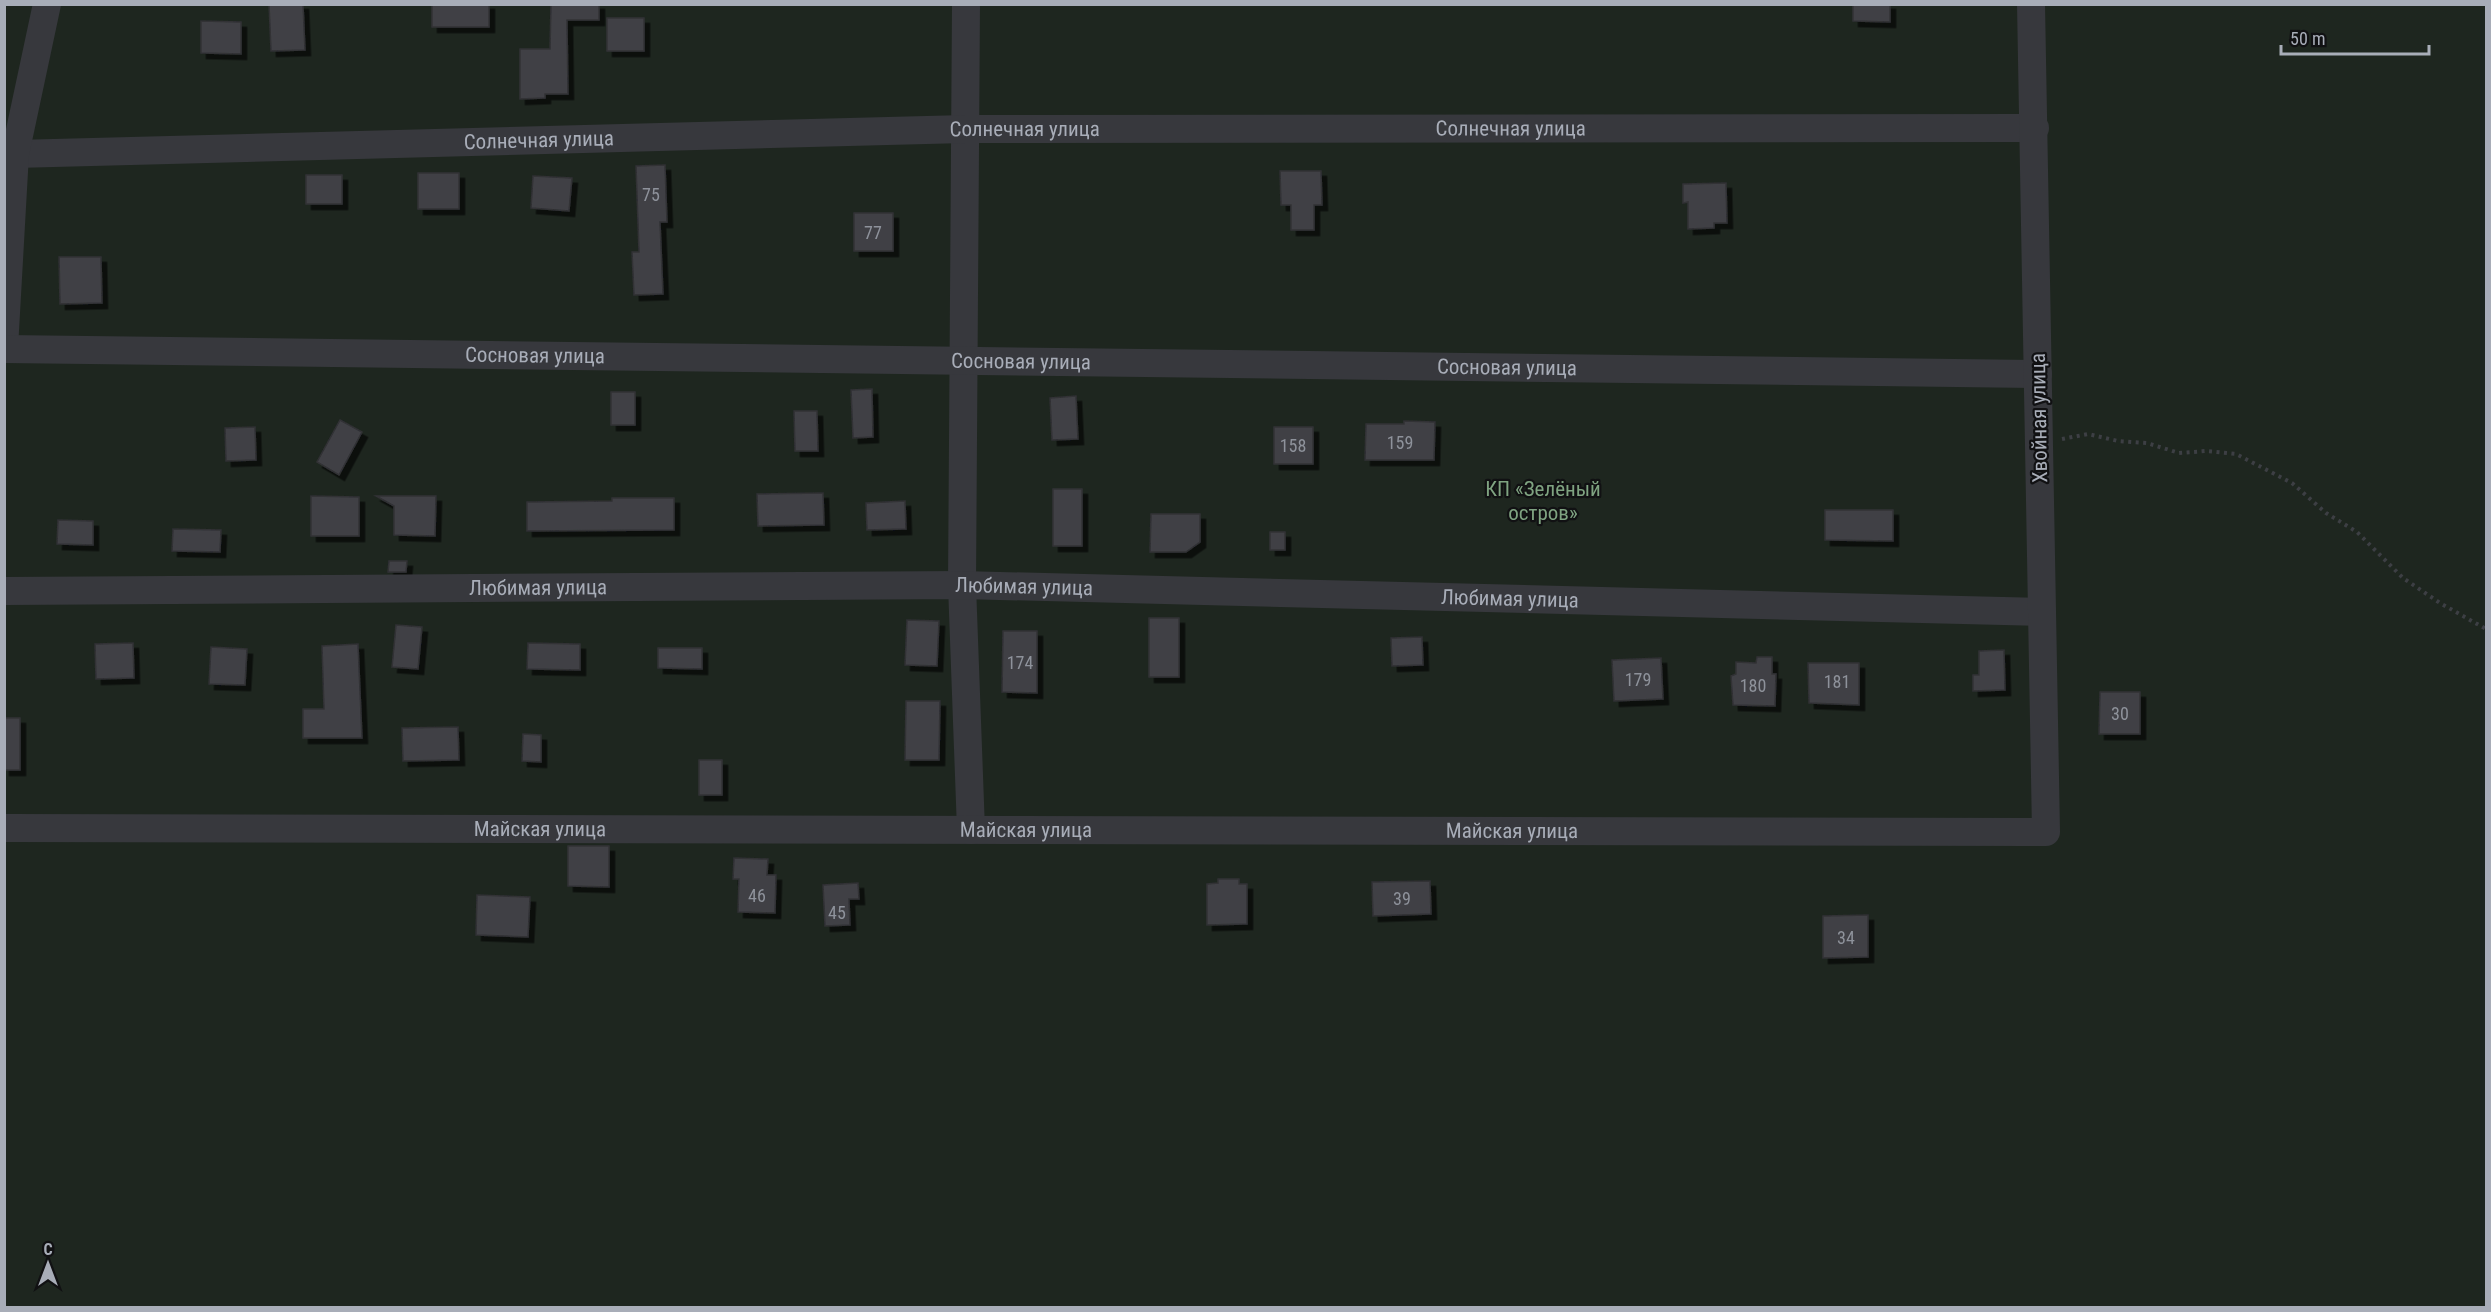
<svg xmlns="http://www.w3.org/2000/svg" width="2491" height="1312" font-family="'Roboto Condensed',sans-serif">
<defs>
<filter id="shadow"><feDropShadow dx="5.5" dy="5.5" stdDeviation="0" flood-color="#0009"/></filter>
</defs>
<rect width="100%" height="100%" fill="#161618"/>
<!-- green -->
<polygon fill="#1e261f" points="5,5 2486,5 2486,1307 5,1308"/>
<!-- building -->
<g fill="#404145" stroke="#303034" stroke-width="1.5" filter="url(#shadow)">
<polygon points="269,4 303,4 305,50 271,51"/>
<rect x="432" y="4" width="57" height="23"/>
<polygon points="551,4 599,4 599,20 567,20 568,94 545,94 545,98 520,99 520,49 550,49"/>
<polygon points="1853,4 1890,4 1890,22 1853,21"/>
<rect x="607" y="18" width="37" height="33"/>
<polygon points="201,21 241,22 241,54 201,53"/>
<polygon points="665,165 667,222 660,222 663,294 634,295 632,252 639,252 636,166"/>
<polygon points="1280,171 1321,171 1322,205 1314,205 1314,230 1291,230 1291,205 1281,205"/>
<rect x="418" y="173" width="41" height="36"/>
<rect x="306" y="175" width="36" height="29"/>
<polygon points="533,176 572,178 569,211 531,208"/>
<polygon points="1726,183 1727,223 1714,223 1714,228 1688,229 1688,202 1683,203 1683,184"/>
<rect x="854" y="213" width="39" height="38"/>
<polygon points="59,257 101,257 102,303 60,304"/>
<polygon points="872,389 873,437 853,438 851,390"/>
<rect x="611" y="392" width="24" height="33"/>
<polygon points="1076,396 1078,439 1052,440 1050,398"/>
<polygon points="794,411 817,411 818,451 795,451"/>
<polygon points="340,420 362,432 339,475 317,462"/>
<polygon points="1404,421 1435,422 1434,460 1365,460 1366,424 1404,424"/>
<polygon points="255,427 256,460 226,461 225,428"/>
<rect x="1274" y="427" width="39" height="37"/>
<rect x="1053" y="489" width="29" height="57"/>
<polygon points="823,493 824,525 758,526 757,494"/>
<polygon points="311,496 359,497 359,536 311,536"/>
<polygon points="376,496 436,496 435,536 394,535 394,506"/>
<polygon points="612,498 674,498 674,530 527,531 527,502 612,501"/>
<polygon points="905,501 906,529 867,530 866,503"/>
<polygon points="1825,510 1893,510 1893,541 1825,540"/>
<polygon points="1151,514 1200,514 1200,542 1186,552 1150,552"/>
<polygon points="58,520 93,521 93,545 57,544"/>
<polygon points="173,529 221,530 220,552 172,551"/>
<rect x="1270" y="532" width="15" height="18"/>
<polygon points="389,561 407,561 406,572 388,572"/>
<rect x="1149" y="618" width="30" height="59"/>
<polygon points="907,620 939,621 937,666 905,665"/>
<polygon points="396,625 422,627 418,669 392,667"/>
<polygon points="1003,631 1037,631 1037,693 1002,692"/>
<polygon points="1422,637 1423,665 1392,666 1391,638"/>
<polygon points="133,643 134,678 96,679 95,644"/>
<polygon points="528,643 580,644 580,670 527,669"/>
<polygon points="358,644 362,738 303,738 303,709 324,709 322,646"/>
<polygon points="211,647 247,649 245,685 209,684"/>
<polygon points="658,648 702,648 702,669 658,668"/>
<polygon points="2004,650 2005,690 1973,691 1973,675 1979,675 1979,651"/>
<polygon points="1757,657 1772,657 1772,674 1776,674 1775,706 1733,705 1731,676 1736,674 1736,662 1756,663"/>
<polygon points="1661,658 1663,699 1614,701 1612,660"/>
<polygon points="1808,663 1859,663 1859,705 1809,703"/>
<polygon points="2100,692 2140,692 2140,734 2099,734"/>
<polygon points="906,701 940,701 939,760 905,760"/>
<rect x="4" y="718" width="16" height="52"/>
<polygon points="458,727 459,760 403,761 402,728"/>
<polygon points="523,734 541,735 541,762 522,761"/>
<rect x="699" y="760" width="23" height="35"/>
<polygon points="568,846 609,846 609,887 568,886"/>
<polygon points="734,858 768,859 767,875 776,875 775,913 738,912 739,879 733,879"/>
<polygon points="1218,879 1239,879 1239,884 1247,884 1247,924 1207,925 1207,884 1218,883"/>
<polygon points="1430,881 1431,914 1373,916 1372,882"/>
<polygon points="858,883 859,899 849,899 850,925 825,926 823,885"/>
<polygon points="477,895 530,897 528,937 476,935"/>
<polygon points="1868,915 1868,957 1823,958 1823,916"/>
</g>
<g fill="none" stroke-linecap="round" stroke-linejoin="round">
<!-- path -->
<polyline stroke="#3d3f44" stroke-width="4" stroke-dasharray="3 4.5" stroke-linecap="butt" points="2062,439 2088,434 2118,441 2147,443 2179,453 2206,451 2236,454 2292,483 2326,513 2357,532 2403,578 2440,603 2486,629"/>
<!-- minor -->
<g stroke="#37383d" stroke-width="28">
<polyline points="966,4 962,585 971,830"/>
<path id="s1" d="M15 154 965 129 2035 128"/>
<polyline points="4,348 15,154 47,4"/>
<path id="s2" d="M4 349 2038 374"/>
<path id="s3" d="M4 591 962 585 2042 612"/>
<path id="s4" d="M4 828 2046 832 2031 4"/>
</g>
</g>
<g text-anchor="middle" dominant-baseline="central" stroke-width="4.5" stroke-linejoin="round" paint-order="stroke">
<!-- number labels -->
<g font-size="18" fill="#8e929b">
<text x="651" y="194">75</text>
<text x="873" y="232">77</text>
<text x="1400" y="442">159</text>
<text x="1293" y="445">158</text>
<text x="1020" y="662">174</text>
<text x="1638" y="679">179</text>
<text x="1837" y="681">181</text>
<text x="1753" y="685">180</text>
<text x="2120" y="713">30</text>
<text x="757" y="895">46</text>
<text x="1402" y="898">39</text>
<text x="837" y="912">45</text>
<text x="1846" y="937">34</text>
</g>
<!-- street labels -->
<g font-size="21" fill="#a8adb8" stroke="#111113">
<text stroke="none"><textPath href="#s1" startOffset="1496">Солнечная улица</textPath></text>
<text stroke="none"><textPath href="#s1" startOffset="1010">Солнечная улица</textPath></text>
<text stroke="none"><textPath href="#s1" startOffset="524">Солнечная улица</textPath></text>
<text stroke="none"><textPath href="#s2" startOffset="531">Сосновая улица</textPath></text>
<text stroke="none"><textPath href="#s2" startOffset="1017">Сосновая улица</textPath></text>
<text stroke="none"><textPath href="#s2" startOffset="1503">Сосновая улица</textPath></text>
<text transform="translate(2039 418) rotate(-91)">Хвойная улица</text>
<text stroke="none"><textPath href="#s3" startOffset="1020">Любимая улица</textPath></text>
<text stroke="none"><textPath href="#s3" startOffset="534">Любимая улица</textPath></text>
<text stroke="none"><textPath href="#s3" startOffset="1506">Любимая улица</textPath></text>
<text stroke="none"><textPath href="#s4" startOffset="536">Майская улица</textPath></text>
<text stroke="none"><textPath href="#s4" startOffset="1022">Майская улица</textPath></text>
<text stroke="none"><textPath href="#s4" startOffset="1508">Майская улица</textPath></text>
</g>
<!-- park labels -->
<g font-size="21" fill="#7fa381" stroke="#111113">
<text x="1543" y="489">КП «Зелёный<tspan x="1543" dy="24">остров»</tspan></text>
</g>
</g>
<!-- border -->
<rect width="2491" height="1312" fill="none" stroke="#a8adb8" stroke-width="12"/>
<!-- north arrow -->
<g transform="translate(48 1264)" stroke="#111113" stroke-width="4.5" paint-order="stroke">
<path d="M0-4.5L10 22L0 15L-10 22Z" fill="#a8adb8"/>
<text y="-9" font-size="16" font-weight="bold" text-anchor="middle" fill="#a8adb8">С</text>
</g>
<!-- scale -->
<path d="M2281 45v9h148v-9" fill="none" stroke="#a8adb8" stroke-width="3"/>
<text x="2290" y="45" font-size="18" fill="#a8adb8" stroke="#111113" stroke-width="4.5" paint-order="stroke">50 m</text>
</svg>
